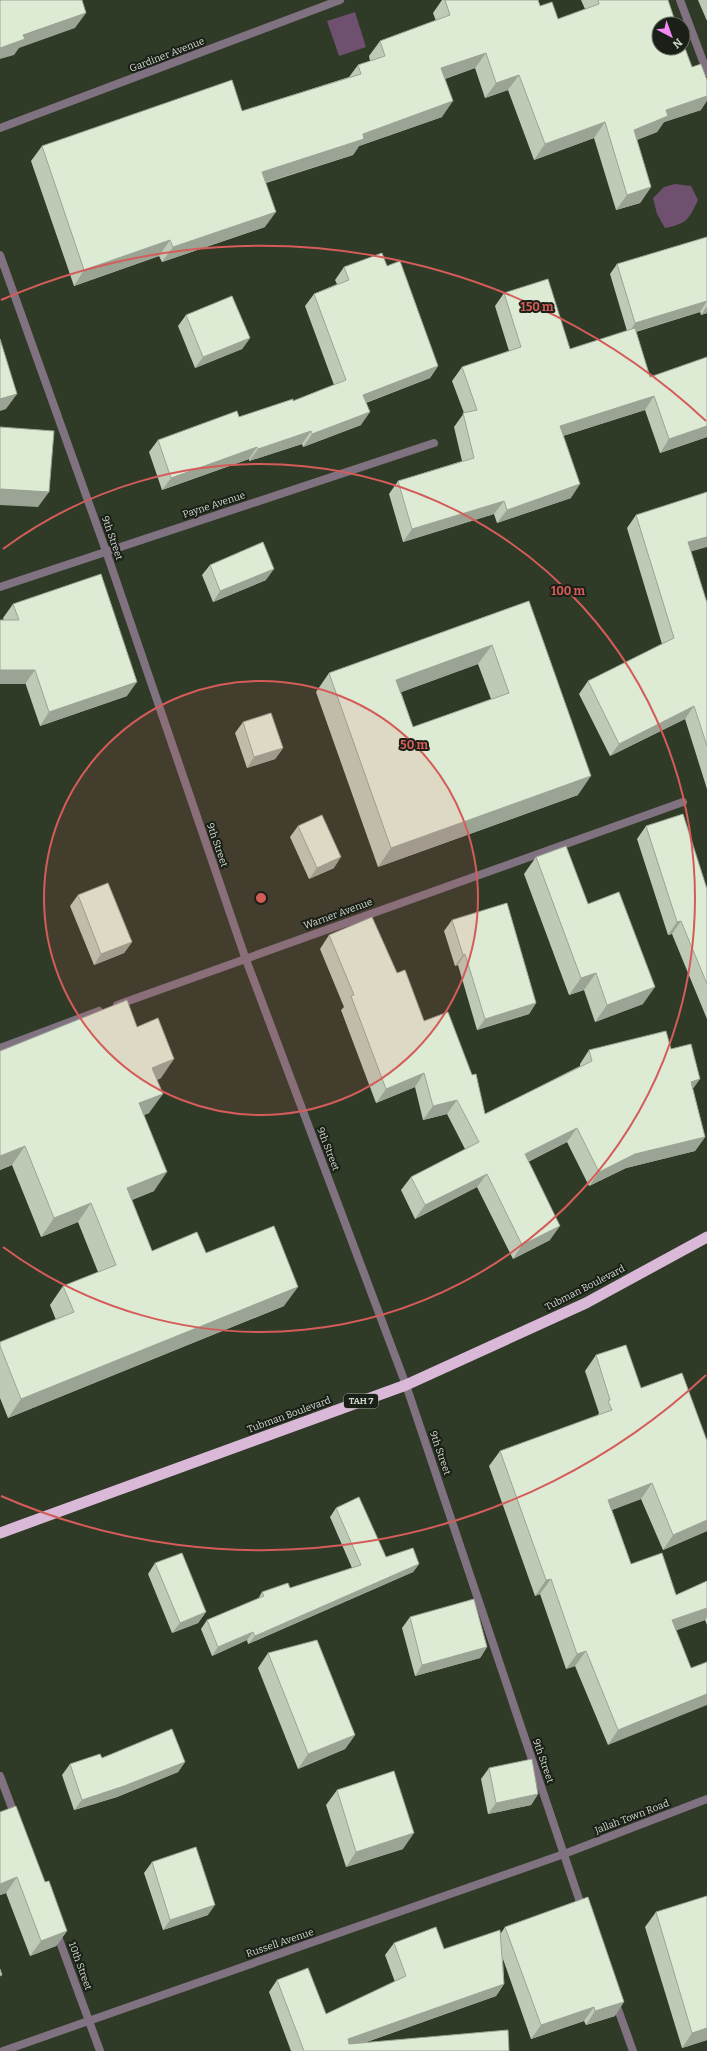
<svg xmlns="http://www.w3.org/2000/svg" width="707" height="2051" font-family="Bitter,serif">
<rect width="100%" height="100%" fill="#2f3a27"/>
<!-- water -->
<g fill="#6f506f">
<polygon points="355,12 366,47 339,56 327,21"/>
<path d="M675 184 691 186 698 200C689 219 687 224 665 228L657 214 653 198 664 187Z"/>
</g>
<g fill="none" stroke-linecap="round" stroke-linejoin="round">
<!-- minor -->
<g stroke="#807280" stroke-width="8">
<polyline points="680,0 707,72"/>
<polyline points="0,128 340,0"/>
<polyline points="0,255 106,551 245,957 406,1385"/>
<polyline points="0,587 434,443"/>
<polyline points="117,1005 683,802"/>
<polyline points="0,1048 99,1011"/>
<polyline points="0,1776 15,1816"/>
<polyline points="56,1931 100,2051"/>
<polyline points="3,2051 564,1854"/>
</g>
<!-- tertiary -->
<g stroke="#807280" stroke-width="8">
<polyline points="406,1385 583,1911"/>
<polyline points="564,1854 707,1799"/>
<polyline points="615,2001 633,2051"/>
</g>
<!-- trunk -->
<polyline stroke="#d9b8d8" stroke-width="11" points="0,1533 406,1385 586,1303 707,1237"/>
</g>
<!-- wall -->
<g fill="#bfcab6" fill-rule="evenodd">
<polygon points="442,0 538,0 540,6 558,19 585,9 581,0 668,0 701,110 664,122 657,132 637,140 651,187 640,203 616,210 594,138 534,160 508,90 485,98 475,68 445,79 442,117 359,146 353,155 266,183 265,227 162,262 159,256 74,286 31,161 42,146 242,111 349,77 358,65 370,61 369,56 380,41 436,21 433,13"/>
<polygon points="698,0 707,0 707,21"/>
<polygon points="707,237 707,313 701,315 700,312 636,332 650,377 707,437 660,453 645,410 563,436 571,498 497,523 494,514 403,542 389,494 398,481 462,461 454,427 464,413 452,381 462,367 509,351 495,306 504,293 570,349 627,331 610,274 617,264"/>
<polygon points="387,266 438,366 430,378 366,403 361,425 303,447 302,444 249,461 249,459 162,490 149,452 158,440 293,401 334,385 305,306 314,294 337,284 335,280 344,267"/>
<polygon points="186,315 250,338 242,349 195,368 178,326"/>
<polygon points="636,515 691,552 707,603 707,789 685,719 610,756 579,694 588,681 662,644 627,528"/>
<polygon points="210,565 266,580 213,602 202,575"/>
<path d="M529 601 578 795 378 867 316 692 329 673ZM478 664 491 699 413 727 401 692Z"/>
<polygon points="13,604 127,696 40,726 3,618"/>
<polygon points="243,722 283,748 275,759 247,768 235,733"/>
<polygon points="298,826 334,868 309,879 290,837"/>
<polygon points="646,826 707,889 707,1019 672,934 668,935 637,839"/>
<polygon points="536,857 643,1004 595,1022 584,990 569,995 524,874"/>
<polygon points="78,895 132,942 124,953 94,965 70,906"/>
<polygon points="452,920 536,1003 529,1014 477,1030 458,965 455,966 444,931"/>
<polygon points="329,935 397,973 424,1021 485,1114 580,1066 580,1064 589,1050 671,1049 693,1089 705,1137 695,1151 626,1168 589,1186 567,1142 528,1162 550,1240 513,1259 477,1187 415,1219 401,1190 411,1177 465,1149 447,1114 423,1120 415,1087 376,1103 341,1010 344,1007 320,949"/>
<polygon points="137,1027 161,1078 157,1080 149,1113 144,1115 154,1191 132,1200 152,1251 206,1253 284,1306 8,1418 0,1398 0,1342 56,1320 50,1305 63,1286 98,1272 78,1222 41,1237 12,1165 0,1170 0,1051"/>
<polygon points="596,1355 641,1388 707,1441 707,1531 663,1550 641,1499 612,1510 631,1564 676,1595 707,1581 707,1625 705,1620 676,1630 691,1668 608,1745 575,1666 566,1669 540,1594 535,1596 489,1466 500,1451 597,1416 599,1413 585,1371"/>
<polygon points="336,1508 386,1557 419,1564 413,1572 248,1644 247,1640 212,1656 201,1629 207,1620 258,1599 262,1592 290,1588 352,1568 330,1517"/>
<polygon points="155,1563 206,1612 198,1623 172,1633 148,1574"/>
<polygon points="410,1617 487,1647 480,1658 415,1676 402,1628"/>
<polygon points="268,1653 355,1735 345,1749 298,1769 258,1668"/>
<polygon points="102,1758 185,1762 178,1772 117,1797 74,1810 62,1775 70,1764"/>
<polygon points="489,1768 538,1794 531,1805 488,1814 481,1779"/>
<polygon points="337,1790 403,1849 346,1867 326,1805"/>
<polygon points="0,1812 45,1882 67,1931 56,1946 30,1956 6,1893 0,1895"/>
<polygon points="152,1862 208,1915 163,1930 144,1873"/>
<polygon points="707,1896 707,2040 682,2048 645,1927 656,1912"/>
<polygon points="505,1927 615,2016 586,2025 584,2021 531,2039 503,1959 504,1984 496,1996 364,2043 509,2051 291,2051 269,1992 277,1980 326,2014 395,1982 385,1955 394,1943 444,1949 501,1933"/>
</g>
<!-- shaded-wall -->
<g fill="#9ba494">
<polygon points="86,13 75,28 19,48 14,55 0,59 0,48 23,35"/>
<polygon points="486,53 475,68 430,84 441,68"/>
<polygon points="519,75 508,90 485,98 496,83"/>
<polygon points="707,96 707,101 701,110 664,122 657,132 623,145 634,130 666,110"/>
<polygon points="453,101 442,117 359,146 353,155 251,187 262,172 363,134"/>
<polygon points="605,122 594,138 534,160 545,144"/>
<polygon points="651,187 640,203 616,210 627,195"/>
<polygon points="276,212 265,227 162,262 173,247"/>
<polygon points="170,240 159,256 74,286 84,270"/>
<polygon points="707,301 700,312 628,334 635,323"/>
<polygon points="707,306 707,313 701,315"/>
<polygon points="250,338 242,349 195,368 203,357"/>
<polygon points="438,366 430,378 354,407 363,395"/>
<polygon points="17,394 6,409 0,411 0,399"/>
<polygon points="654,396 645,410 550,440 560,426"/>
<polygon points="370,412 361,425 303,447 312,434"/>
<polygon points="707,426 707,437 660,453 669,439"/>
<polygon points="311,431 302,444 249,461 258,449"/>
<polygon points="257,447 249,459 162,490 171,478"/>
<polygon points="580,484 571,498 497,523 507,510"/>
<polygon points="0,489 49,492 38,507 0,505"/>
<polygon points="504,501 494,514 403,542 412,529"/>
<polygon points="707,537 707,547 679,555 688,542"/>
<polygon points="274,569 266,580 213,602 220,591"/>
<polygon points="492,645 478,664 383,699 396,680"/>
<polygon points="0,670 35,670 25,684 0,684"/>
<polygon points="137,682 127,696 40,726 49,712"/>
<polygon points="694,706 685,719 610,756 619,744"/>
<polygon points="283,748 275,759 247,768 254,757"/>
<polygon points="591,776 578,795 378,867 391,848"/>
<polygon points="341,857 334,868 309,879 317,868"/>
<polygon points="681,921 672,934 668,935 677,922"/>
<polygon points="132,942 124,953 94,965 101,954"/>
<polygon points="465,954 458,965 455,966 463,955"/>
<polygon points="596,973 584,990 569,995 581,978"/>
<polygon points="655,987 643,1004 595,1022 607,1005"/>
<polygon points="536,1003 529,1014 477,1030 485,1019"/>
<polygon points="174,1059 161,1078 139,1087 152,1068"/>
<polygon points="424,1073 415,1087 376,1103 386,1089"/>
<polygon points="700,1079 690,1093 691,1082"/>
<polygon points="163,1094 149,1113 126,1122 139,1103"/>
<polygon points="457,1100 447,1114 423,1120 433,1106"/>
<polygon points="577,1128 567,1142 515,1168 525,1154"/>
<polygon points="705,1137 695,1151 626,1168 589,1186 599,1172 635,1154"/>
<polygon points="25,1146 12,1165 0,1170 0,1156"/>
<polygon points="167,1172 154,1191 114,1207 127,1188"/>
<polygon points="487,1174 477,1187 415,1219 425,1205"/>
<polygon points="91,1203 78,1222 41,1237 54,1218"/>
<polygon points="560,1226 550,1240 513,1259 522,1245"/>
<polygon points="298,1287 284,1306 8,1418 21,1399"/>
<polygon points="652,1483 641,1499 598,1515 608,1500"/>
<polygon points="707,1520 707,1531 663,1550 673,1535"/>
<polygon points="419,1564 413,1572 248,1644 255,1636"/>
<polygon points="551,1579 540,1594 535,1596 546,1580"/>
<polygon points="707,1608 707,1617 705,1620 661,1636 672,1620"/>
<polygon points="206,1612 198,1623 172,1633 180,1623"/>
<polygon points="253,1632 247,1640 212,1656 218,1647"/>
<polygon points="487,1647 480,1658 415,1676 422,1665"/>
<polygon points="586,1651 575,1666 566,1669 577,1654"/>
<polygon points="707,1694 707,1705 608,1745 618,1730"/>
<polygon points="355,1735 345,1749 298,1769 308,1754"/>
<polygon points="185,1762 178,1772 117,1797 74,1810 82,1800"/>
<polygon points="538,1794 531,1805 488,1814 496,1803"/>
<polygon points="414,1833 403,1849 346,1867 356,1852"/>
<polygon points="17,1877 6,1893 0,1895 0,1884"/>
<polygon points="215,1905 208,1915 163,1930 170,1920"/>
<polygon points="67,1931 56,1946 30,1956 41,1941"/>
<polygon points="504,1984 496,1996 341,2051 348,2039"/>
<polygon points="624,2002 615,2016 586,2025 595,2011"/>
<polygon points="594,2007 584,2021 531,2039 541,2025"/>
<polygon points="707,2028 707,2040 682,2048 692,2033"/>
</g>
<!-- building -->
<g fill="#deebd4" stroke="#9ba494" fill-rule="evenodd">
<polygon points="0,0 82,0 86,13 23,35 25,39 0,48"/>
<polygon points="445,0 538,0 540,6 552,2 558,19 599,4 598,0 668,0 676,24 659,24 659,48 683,48 683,43 692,67 701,64 707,80 707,96 666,110 668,116 634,130 651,187 627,195 605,122 545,144 519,75 496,83 486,53 441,68 453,101 363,134 364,139 262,172 276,212 173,247 170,240 84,270 42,146 232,80 242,111 361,74 358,65 385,56 380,41 450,15"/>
<polygon points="707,237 707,301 635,323 617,264"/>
<polygon points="382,253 387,266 400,261 438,366 363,395 370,412 312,434 311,431 258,449 257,447 171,478 158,440 237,411 239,417 293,399 293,401 346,380 314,294 349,280 344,267"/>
<polygon points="548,279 570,349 635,328 650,377 707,357 707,426 669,439 654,396 560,426 580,484 507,510 504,501 412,529 398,481 474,458 463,413 477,410 462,367 521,347 504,293"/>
<polygon points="232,296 250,338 203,357 186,315"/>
<polygon points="0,339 17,394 0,399"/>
<polygon points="0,427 54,431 49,492 0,489"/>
<polygon points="707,492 707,537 688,542 707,603 707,746 694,706 619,744 588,681 674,638 636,515"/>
<polygon points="263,542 274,569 220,591 210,565"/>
<polygon points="101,574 137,682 49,712 35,670 0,670 0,620 19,620 13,604"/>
<path d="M529 601 591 776 391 848 329 673ZM492 645 509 693 413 727 396 680Z"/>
<polygon points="271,713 283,748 254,757 243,722"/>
<polygon points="683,814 707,889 707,984 681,921 677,922 646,826"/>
<polygon points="322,815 341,857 317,868 298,826"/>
<polygon points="566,846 588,904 619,892 655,987 607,1005 596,973 581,978 536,857"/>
<polygon points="108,883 132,942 101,954 78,895"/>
<polygon points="507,903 536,1003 485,1019 465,954 463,955 452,920"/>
<polygon points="372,917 397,973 405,970 424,1021 448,1012 472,1075 476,1074 485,1114 592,1061 589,1050 666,1031 671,1049 691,1044 700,1079 691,1082 705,1137 635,1154 599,1172 577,1128 525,1154 560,1226 522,1245 487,1174 425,1205 411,1177 479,1142 457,1100 433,1106 424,1073 386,1089 351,996 354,995 329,935"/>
<polygon points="127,1000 137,1027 158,1018 174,1059 152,1068 163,1094 139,1103 167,1172 127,1188 152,1251 197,1232 206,1253 274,1226 298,1287 21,1399 0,1346 0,1342 74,1312 63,1286 116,1265 91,1203 54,1218 25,1146 0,1156 0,1051"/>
<polygon points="626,1345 641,1388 682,1373 707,1441 707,1520 673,1535 652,1483 608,1500 631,1564 662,1553 676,1595 707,1581 707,1608 672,1620 691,1668 707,1662 707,1694 618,1730 586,1651 577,1654 551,1579 546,1580 500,1451 612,1410 608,1401 610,1400 596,1355"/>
<polygon points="359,1497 386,1557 413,1548 419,1564 255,1636 253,1632 218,1647 207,1620 264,1596 262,1592 288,1583 290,1588 361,1565 336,1508"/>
<polygon points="182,1553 206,1612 180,1623 155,1563"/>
<polygon points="474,1599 487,1647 422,1665 410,1617"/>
<polygon points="317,1640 355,1735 308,1754 268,1653"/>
<polygon points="172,1729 185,1762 124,1786 82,1800 70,1764 100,1754 102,1758"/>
<polygon points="532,1759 538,1794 496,1803 489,1768"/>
<polygon points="394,1771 414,1833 356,1852 337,1790"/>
<polygon points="16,1806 45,1882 49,1881 67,1931 41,1941 17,1877 0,1884 0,1812"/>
<polygon points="196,1847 215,1905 170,1920 152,1862"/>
<polygon points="707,1896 707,2028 692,2033 656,1912"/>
<polygon points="588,1897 624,2002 595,2011 594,2007 541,2025 505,1927"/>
<polygon points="436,1927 444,1949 500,1930 504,1984 348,2039 349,2044 508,2030 509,2051 304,2051 277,1980 308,1968 326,2014 406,1976 394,1943"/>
<polygon points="0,1969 2,1975 0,1976"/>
</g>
<!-- distance rings -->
<circle cx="261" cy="898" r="217" fill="#d45c59" fill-opacity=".12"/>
<g fill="none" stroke="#d45c59" stroke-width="2">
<circle cx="261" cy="898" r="217"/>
<path d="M3 549A434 434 0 1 1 3 1247"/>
<path d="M706 1375A652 652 0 0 1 1 1496M1 300A652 652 0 0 1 706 421"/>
</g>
<g text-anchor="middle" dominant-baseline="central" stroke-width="4" stroke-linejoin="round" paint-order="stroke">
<!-- shield labels -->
<rect fill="#1a1f17" stroke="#99a095" stroke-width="1" x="344" y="1394" width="34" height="14" rx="3"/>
<g font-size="9" font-weight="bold" fill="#d0d7cb">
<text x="361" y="1401">TAH 7</text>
</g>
<!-- street labels -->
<g font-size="10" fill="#d0d7cb" stroke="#1a1f17">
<text transform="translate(167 55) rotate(-21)">Gardiner Avenue</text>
<text transform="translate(214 505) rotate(-18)">Payne Avenue</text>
<text transform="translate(112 538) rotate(71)">9th Street</text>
<text transform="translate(217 845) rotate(71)">9th Street</text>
<text transform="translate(338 914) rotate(-20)">Warner Avenue</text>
<text transform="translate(328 1149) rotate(69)">9th Street</text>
<text transform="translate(585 1288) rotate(-27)">Tubman Boulevard</text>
<text transform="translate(289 1415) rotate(-20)">Tubman Boulevard</text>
<text transform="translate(440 1453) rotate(71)">9th Street</text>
<text transform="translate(543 1761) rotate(71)">9th Street</text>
<text transform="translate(632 1817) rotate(-21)">Jallah Town Road</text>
<text transform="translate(280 1943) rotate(-19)">Russell Avenue</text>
<text transform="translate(80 1966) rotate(70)">10th Street</text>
</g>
</g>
<circle cx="261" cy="898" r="6" fill="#d45c59" stroke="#1a1f17" stroke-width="2"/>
<g font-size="12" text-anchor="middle" font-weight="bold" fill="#d45c59" stroke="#1a1f17" stroke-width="4" stroke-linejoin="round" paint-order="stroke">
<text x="537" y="311">150 m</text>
<text x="568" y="595">100 m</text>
<text x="414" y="749">50 m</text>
</g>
<!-- north arrow -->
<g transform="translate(671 36) rotate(139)"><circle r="19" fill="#1a1f17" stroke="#63695f"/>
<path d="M0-3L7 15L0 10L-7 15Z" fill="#f28af3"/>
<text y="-6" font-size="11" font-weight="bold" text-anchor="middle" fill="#d0d7cb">N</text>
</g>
</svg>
